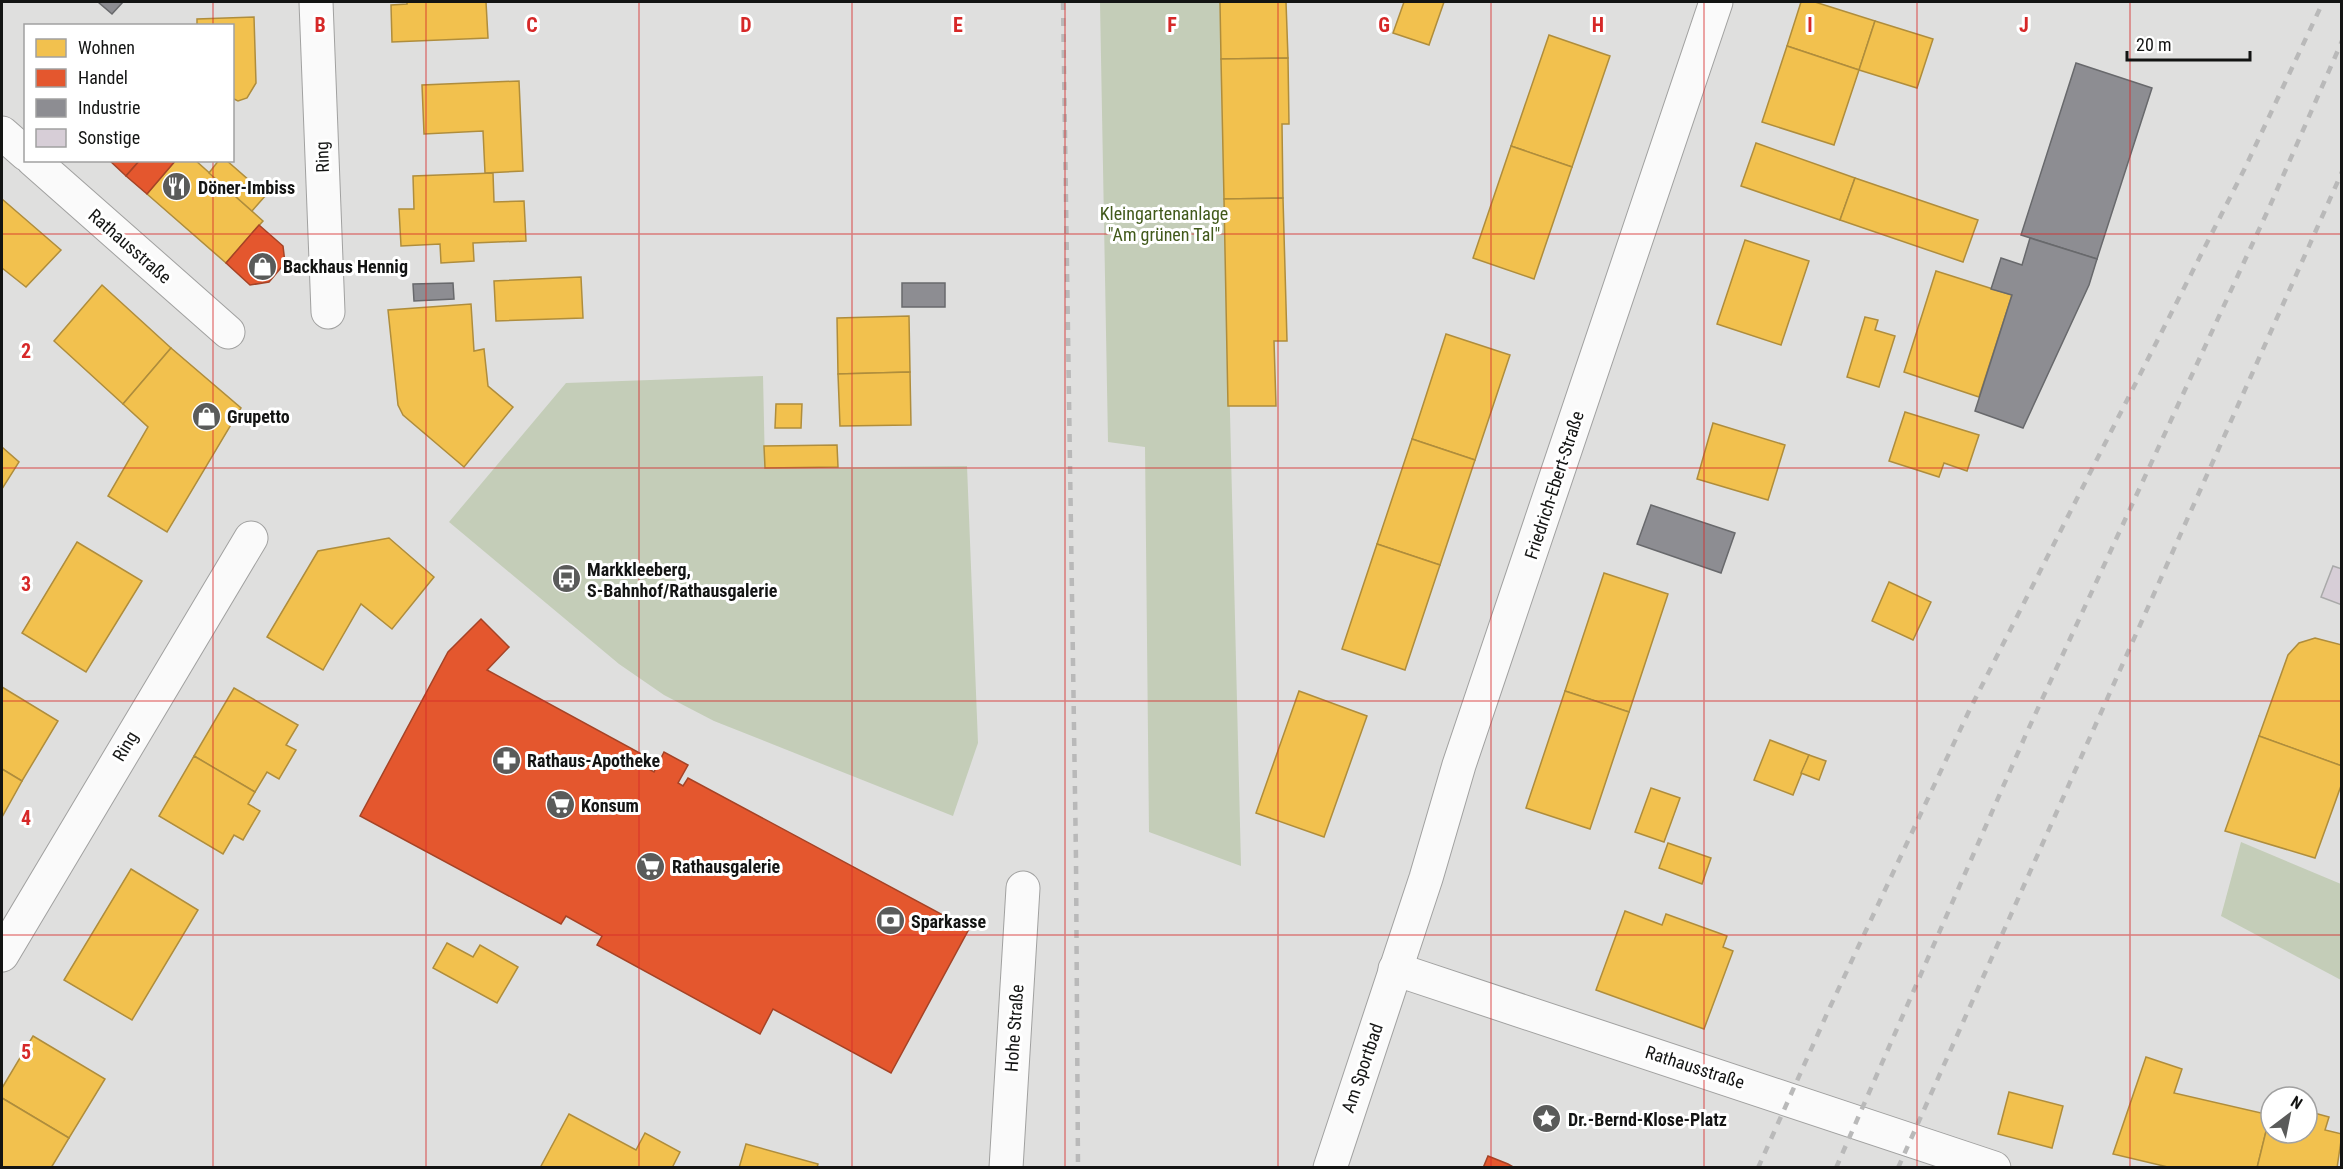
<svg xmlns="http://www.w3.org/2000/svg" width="2343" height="1169" font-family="'Roboto Condensed',sans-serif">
<rect width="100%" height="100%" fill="#dfdfde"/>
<!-- green -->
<g fill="#c4cdb8">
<polygon points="1100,2 1220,2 1241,866 1149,832 1145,447 1108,442"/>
<polygon points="763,376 765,468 967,466 978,743 953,816 714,721 664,695 619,664 449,522 566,383"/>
<polygon points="2241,842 2341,884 2341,980 2221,916"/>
</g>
<!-- homes -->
<g fill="#f2c14e" stroke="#af8d3c" stroke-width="1.5">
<polygon points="407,2 486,2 488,38 392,42 391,5 407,4"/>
<polygon points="1220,2 1286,2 1288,58 1221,59"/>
<polygon points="1404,2 1444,2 1429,45 1393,33"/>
<polygon points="1801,2 1815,2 1875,21 1859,70 1787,46"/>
<polygon points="254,17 256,83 247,98 238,101 232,98 232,26 197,26 197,19"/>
<polygon points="1875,21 1933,39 1917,88 1859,70"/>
<polygon points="1549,35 1610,56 1572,167 1511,146"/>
<polygon points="1787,46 1859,70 1834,145 1762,122"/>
<polygon points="1288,58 1289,124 1282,124 1283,198 1224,199 1221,59"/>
<polygon points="519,81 523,171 485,173 483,131 424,134 422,85"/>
<polygon points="1756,143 1855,178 1840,220 1741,186"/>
<polygon points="1511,146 1572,167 1534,279 1473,258"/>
<polygon points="176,160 195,160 263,221 226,263 147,194"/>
<polygon points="219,160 226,160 266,195 252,211 209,173"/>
<polygon points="493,173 494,202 524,201 526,241 473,243 474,261 441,263 440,244 401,246 399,209 414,209 413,176"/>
<polygon points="1855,178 1978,220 1963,262 1840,220"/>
<polygon points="1283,198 1287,341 1274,341 1276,406 1228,406 1224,199"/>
<polygon points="2,199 61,250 26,287 2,268"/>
<polygon points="1745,240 1809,261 1781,345 1717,324"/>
<polygon points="1936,271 2012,295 1979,397 1904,372"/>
<polygon points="581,277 583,318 496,321 494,281"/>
<polygon points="102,285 171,348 123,404 54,341"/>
<polygon points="471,304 474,351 484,349 488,386 513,407 464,467 403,415 398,405 388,310"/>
<polygon points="909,316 910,372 838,374 837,318"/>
<polygon points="1865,317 1878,320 1875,330 1895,336 1879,387 1847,377"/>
<polygon points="1446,334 1510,355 1475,460 1412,439"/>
<polygon points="171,348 241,408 167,532 108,496 148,427 123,404"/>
<polygon points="910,372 911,425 840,426 838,374"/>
<polygon points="776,404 802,404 801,428 775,428"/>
<polygon points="1905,412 1979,435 1967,471 1944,463 1939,477 1889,461"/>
<polygon points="1713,423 1785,445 1768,500 1697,479"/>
<polygon points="1412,439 1475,460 1440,565 1377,544"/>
<polygon points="837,445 838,467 765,468 764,446"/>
<polygon points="2,447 19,462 2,489"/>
<polygon points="389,538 434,577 392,629 361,604 323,670 267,637 318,551"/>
<polygon points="77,542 142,581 86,672 22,633"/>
<polygon points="1377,544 1440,565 1405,670 1342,649"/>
<polygon points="1604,573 1668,594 1629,712 1565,691"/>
<polygon points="1889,582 1931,602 1913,640 1872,621"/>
<polygon points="2315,638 2342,645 2342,766 2259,736 2288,655 2299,643"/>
<polygon points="2,687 58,721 22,781 2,769"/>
<polygon points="234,688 298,725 286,745 296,750 279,779 267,772 255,792 194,756"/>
<polygon points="1299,691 1367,716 1324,837 1256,813"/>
<polygon points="1565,691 1629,712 1590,829 1526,808"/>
<polygon points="2259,736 2342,766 2342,783 2315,858 2225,831"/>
<polygon points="1770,740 1809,755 1793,795 1754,780"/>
<polygon points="1809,755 1826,761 1819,780 1801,773"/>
<polygon points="194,756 255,792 248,804 260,811 243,840 234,835 223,854 159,816"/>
<polygon points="2,769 22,781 2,817"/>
<polygon points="1651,788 1680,798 1664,842 1635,832"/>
<polygon points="1668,843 1711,858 1702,884 1659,868"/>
<polygon points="131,869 198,910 132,1020 64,980"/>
<polygon points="1625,911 1662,925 1666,914 1727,936 1723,947 1733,951 1704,1029 1596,990"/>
<polygon points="447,943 473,957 480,945 518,967 497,1003 433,968"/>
<polygon points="33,1036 105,1079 69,1138 2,1098 2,1088"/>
<polygon points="2146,1057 2182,1069 2174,1093 2270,1115 2257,1168 2172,1168 2113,1154"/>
<polygon points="2009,1092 2063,1106 2052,1148 1998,1134"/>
<polygon points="2,1098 69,1138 51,1168 2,1168"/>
<polygon points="2307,1111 2329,1117 2325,1130 2342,1134 2337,1168 2257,1168 2270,1115 2271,1133 2307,1133"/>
<polygon points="569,1114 636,1150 645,1133 680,1152 672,1168 540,1168"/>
<polygon points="746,1144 818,1164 817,1168 739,1168"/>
</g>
<!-- shops -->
<g fill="#e4572e" stroke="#a54326" stroke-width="1.5">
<polygon points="109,160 140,160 126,176"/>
<polygon points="140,160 176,160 147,194 126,176"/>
<polygon points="259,225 283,246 285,263 269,282 250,285 226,263"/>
<polygon points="481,619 509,647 487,670 649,758 645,767 654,772 664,752 688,765 678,783 683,786 688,778 969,929 891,1073 773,1009 760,1034 597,945 602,936 566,916 561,924 360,816 448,652"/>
<polygon points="1488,1156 1508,1164 1515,1168 1483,1168"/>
</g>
<!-- industry -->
<g fill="#8d8d92" stroke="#68696c" stroke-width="1.5">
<polygon points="98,2 123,2 112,14"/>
<polygon points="2076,63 2152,88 2097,259 2021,235"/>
<polygon points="2030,238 2097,259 2089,285 2023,428 1975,411 2012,295 1991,289 2001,258 2022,265"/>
<polygon points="453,283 454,299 414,301 413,284"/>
<rect x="902" y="283" width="43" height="24"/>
<polygon points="1651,505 1735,533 1721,573 1637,544"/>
</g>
<!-- building -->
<polygon fill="#d7ced7" stroke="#a9a9a9" stroke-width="1.5" points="2333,566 2342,569 2342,605 2321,597"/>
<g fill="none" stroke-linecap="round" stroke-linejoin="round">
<defs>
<g id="minor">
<polyline points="316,2 328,312"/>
<polyline points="2,133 26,154"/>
<polyline points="33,160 228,332"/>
<polyline points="2,955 251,538"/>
<polyline points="1395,969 1994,1168"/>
<polyline points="1006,1168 1023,888"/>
<polyline points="1330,1168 1426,878 1459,765 1716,2"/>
</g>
</defs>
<!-- minor casing -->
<use href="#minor" stroke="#a1a1a0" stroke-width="35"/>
<!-- minor -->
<use href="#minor" stroke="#fafafa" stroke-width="33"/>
<!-- rail -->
<g stroke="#b9b9b9" stroke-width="4.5" stroke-dasharray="8 8" stroke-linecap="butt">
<polyline points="1063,2 1076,859 1078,1168"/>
<polyline points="1758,1168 1830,1007 1969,711 2244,170 2323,2"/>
<polyline points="1836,1168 2027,732 2269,208 2342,41"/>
<polyline points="1898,1168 2342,172"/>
</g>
</g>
<!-- grid -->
<path fill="none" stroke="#d62828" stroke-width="1.5" stroke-opacity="0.55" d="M213 2V26M426 2V1168M639 2V1168M852 2V1168M1065 2V1168M1278 2V1168M1491 2V1168M1704 2V1168M1917 2V1168M2130 2V1168M213 160V1168M2 234H2342M2 468H2342M2 701H2342M2 935H2342"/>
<!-- icons -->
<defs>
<symbol id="restaurant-disc" viewBox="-11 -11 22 22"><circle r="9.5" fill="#5a5b5a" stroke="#fff"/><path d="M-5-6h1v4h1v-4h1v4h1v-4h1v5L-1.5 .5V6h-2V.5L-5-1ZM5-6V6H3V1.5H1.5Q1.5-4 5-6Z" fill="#fff"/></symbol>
<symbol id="shop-disc" viewBox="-11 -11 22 22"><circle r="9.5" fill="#5a5b5a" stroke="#fff"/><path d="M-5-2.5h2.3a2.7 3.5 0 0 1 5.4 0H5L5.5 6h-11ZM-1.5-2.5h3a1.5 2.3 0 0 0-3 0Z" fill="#fff"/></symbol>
<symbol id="bus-disc" viewBox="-11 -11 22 22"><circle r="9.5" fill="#5a5b5a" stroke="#fff"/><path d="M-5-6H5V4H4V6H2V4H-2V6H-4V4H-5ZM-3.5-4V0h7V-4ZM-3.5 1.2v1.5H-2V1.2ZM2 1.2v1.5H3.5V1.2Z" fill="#fff"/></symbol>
<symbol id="pharmacy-disc" viewBox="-11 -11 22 22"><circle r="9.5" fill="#5a5b5a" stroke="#fff"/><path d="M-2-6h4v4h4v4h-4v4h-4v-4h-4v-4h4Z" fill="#fff"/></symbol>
<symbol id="supermarket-disc" viewBox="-11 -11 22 22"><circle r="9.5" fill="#5a5b5a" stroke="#fff"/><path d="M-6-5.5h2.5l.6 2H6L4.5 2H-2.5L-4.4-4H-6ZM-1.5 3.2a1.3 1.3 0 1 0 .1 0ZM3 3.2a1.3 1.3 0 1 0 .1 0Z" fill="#fff"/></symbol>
<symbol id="bank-disc" viewBox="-11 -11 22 22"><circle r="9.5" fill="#5a5b5a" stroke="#fff"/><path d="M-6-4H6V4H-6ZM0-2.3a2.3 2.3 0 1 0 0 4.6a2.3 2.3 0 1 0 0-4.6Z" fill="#fff"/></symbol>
<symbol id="sight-disc" viewBox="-11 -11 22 22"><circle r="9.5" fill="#5a5b5a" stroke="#fff"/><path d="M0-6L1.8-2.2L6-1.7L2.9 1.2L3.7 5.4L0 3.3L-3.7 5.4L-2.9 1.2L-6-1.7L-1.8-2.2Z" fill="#fff"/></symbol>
</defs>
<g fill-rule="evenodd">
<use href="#restaurant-disc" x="160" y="170" width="33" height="33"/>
<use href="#shop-disc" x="246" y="250" width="33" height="33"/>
<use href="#shop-disc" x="190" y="400" width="33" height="33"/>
<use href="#bus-disc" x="550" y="562" width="33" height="33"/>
<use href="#pharmacy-disc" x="490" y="744" width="33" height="33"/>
<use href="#supermarket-disc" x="544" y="788" width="33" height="33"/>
<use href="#supermarket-disc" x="634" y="850" width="33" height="33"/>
<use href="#bank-disc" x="874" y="904" width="33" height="33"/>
<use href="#sight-disc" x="1530" y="1102" width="33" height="33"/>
</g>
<g text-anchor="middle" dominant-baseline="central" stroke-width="6" stroke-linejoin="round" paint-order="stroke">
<!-- street labels -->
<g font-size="18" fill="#131413" stroke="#fff">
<text transform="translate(322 157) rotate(-92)">Ring</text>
<text transform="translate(130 246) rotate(41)">Rathausstraße</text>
<text transform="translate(1554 485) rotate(-72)">Friedrich-Ebert-Straße</text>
<text transform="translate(125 746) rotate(-59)">Ring</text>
<text transform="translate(1014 1028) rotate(-86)">Hohe Straße</text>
<text transform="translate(1695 1067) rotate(18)">Rathausstraße</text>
<text transform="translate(1362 1068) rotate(-71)">Am Sportbad</text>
</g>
<!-- poi labels -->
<g font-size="18" font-weight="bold" fill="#131413" stroke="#fff" text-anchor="start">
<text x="198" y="187">Döner-Imbiss</text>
<text x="283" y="266">Backhaus Hennig</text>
<text x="227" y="416">Grupetto</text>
<text x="587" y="569">Markkleeberg,<tspan x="587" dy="21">S-Bahnhof/Rathausgalerie</tspan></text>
<text x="527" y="760">Rathaus-Apotheke</text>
<text x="581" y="805">Konsum</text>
<text x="672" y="866">Rathausgalerie</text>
<text x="911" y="921">Sparkasse</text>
<text x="1568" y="1119">Dr.-Bernd-Klose-Platz</text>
</g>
<!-- park labels -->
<g font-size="18" fill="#41591a" stroke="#fff">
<text x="1164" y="213">Kleingartenanlage<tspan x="1164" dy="21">"Am grünen Tal"</tspan></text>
</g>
</g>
<g font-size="20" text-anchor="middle" font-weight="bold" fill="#d62828" stroke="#fff" stroke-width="6" stroke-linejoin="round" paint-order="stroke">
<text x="320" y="32">B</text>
<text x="532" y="32">C</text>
<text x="746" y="32">D</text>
<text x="958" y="32">E</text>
<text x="1172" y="32">F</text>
<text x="1384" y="32">G</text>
<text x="1598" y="32">H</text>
<text x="1810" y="32">I</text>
<text x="2024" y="32">J</text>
<text x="26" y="358">2</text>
<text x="26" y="591">3</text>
<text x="26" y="825">4</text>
<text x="26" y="1059">5</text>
</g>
<!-- border -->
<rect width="2343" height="1169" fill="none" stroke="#131413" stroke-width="6"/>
<!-- legend -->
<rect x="24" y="24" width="210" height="138" fill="#ffffff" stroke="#a1a1a1" stroke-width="1.5"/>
<rect x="36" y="39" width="30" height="18" fill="#f2c14e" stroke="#a1a1a1" stroke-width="1.5"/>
<text x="78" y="54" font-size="18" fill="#131413">Wohnen</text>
<rect x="36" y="69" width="30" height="18" fill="#e4572e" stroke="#a1a1a1" stroke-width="1.5"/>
<text x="78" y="84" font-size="18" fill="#131413">Handel</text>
<rect x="36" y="99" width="30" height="18" fill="#8d8d92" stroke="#a1a1a1" stroke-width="1.5"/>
<text x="78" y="114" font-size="18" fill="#131413">Industrie</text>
<rect x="36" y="129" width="30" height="18" fill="#d7ced7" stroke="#a1a1a1" stroke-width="1.5"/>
<text x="78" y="144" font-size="18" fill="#131413">Sonstige</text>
<!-- north arrow -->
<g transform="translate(2289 1115) rotate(32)"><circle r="28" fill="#ffffff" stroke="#a1a1a1" stroke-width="1.5"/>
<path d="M0-4.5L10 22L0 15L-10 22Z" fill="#5a5b5a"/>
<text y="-9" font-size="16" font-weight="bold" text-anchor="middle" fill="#131413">N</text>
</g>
<!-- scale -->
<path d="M2127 51v9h123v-9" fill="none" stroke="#131413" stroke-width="3"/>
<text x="2136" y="51" font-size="18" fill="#131413" stroke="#ffffff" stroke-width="4.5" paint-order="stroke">20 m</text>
</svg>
